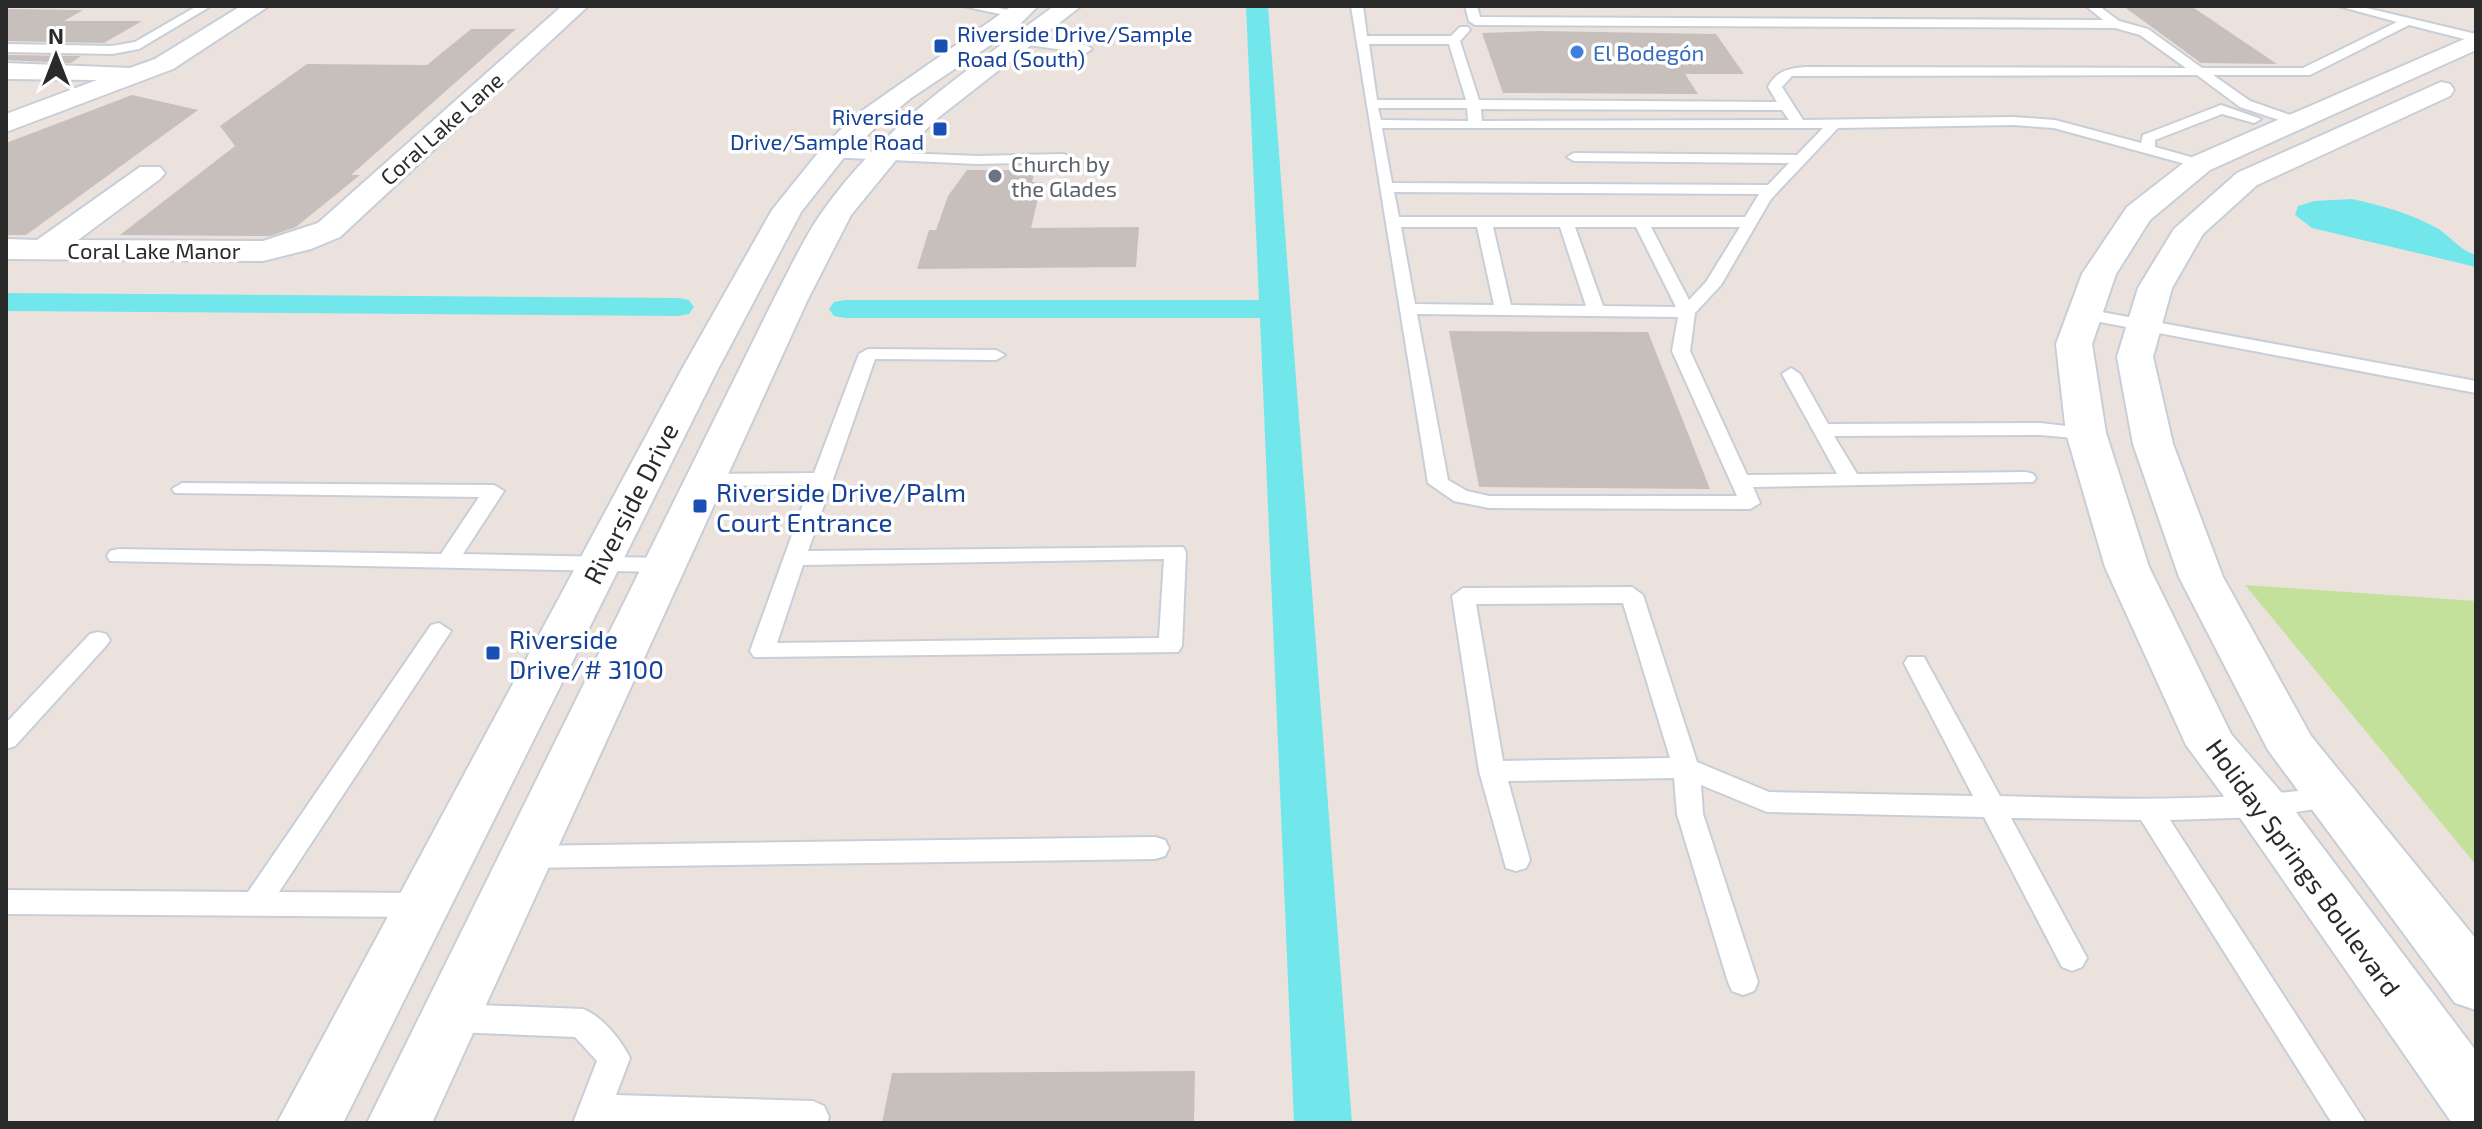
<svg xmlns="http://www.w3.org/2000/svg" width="2482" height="1129" font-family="'Exo 2',sans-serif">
<rect width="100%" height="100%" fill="#ece2dd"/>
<!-- green -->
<polygon fill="#c3e19b" points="2245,585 2476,601 2476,865"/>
<!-- water -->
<path fill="#72e7eb" d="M2352 199C2380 205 2409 213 2435 227 2450 235 2460 251 2476 255V267L2312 228 2295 215 2298 206 2314 201Z"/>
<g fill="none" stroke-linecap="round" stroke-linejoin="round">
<!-- canal -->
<g fill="#72e7eb" fill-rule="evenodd">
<polygon points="1246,6 1268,6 1352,1123 1294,1123 1260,318 845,318 834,316 829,309 834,302 845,300 1259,300"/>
<polygon points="6,293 678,298 689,300 694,307 689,314 678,316 6,311"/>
</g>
</g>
<!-- building -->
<g fill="#c7bfbc">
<polygon points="2123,6 2191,6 2277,64 2201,63"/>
<polygon points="6,9 83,10 64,21 142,21 104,43 6,41"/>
<polygon points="471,29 516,29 351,175 360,175 296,227 270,236 120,235 235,146 220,126 307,64 427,65"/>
<polygon points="1539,31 1716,34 1744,74 1685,74 1698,94 1503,93 1482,33"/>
<polygon points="6,55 81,56 71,63 6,60"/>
<polygon points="132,95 198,110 26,235 6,235 6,143"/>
<polygon points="967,170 1035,170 1032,182 1042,182 1031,228 1139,227 1136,267 917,269 929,230 936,230 948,196"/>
<polygon points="1449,331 1648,332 1710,489 1479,487"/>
<polygon points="1195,1071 1194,1123 882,1123 892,1073"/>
</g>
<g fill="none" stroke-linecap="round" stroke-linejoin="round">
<defs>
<g id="service">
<polygon points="197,6 211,6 139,49 112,54 6,52 6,44 112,46 135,42"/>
<polygon points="963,6 990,6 1024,14 1018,18"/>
<path d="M1351 6H1363L1367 36H1451L1460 27H1468L1470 30 1460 41 1479 100 1777 102 1768 87C1776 71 1789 68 1807 67L2186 68 2140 35 2115 28 1475 25 1469 21 1465 6H1477L1480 17 2103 20 2086 6H2099L2119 21 2148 29 2202 68H2303L2397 22 2338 6H2358L2476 34V42L2409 25 2310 75H2213L2250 101 2302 119V125L2297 126 2240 107 2197 75 1792 76 1782 87 1803 120 2013 117 2055 120 2141 143 2143 135 2221 105 2261 119 2254 123 2222 114 2155 140V147L2205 161V167L2200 168 2054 128 2013 125 1838 128 1771 199 1721 285 1695 313 1690 351 1747 475 1837 474 1782 374 1791 368 1800 374 1828 424 2040 423 2093 429 2096 433 2086 439 2040 435 1834 436 1857 474 2026 472 2033 474 2036 478 2033 482 1753 487 1760 503 1750 509 1489 508 1454 501 1428 483ZM1369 44H1449L1466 100H1377ZM1378 108H1467L1468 121 1381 120ZM1481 109 1782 110 1789 120 1482 121ZM1382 128H1823L1797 155 1574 153 1567 157 1574 161 1789 163 1768 185 1392 183ZM1394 192 1759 194 1745 217H1399ZM1401 227H1477L1494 305 1415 304ZM1493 227H1560L1586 306 1511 305ZM1575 227H1636L1676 307 1603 306ZM1651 227H1740L1706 282 1689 300ZM1417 314 1678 317 1672 351 1737 496H1489L1467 491 1448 480Z"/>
<polygon points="1025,37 1086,45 1092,49 1086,53 1021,44 1021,38"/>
<polygon points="832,150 977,156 1064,154 1071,158 1064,162 977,164 827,157 825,154"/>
<polygon points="2085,309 2476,381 2476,393 2079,318 2076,314"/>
<path d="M868 349 996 350 1005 355 996 360 875 359 808 551 1183 547 1186 552 1182 646 1178 652 754 657 750 651 810 485 704 486 694 480 704 474 814 473 859 354ZM1164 559 1159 638 777 643 803 565Z"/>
<polygon points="182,483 494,485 504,491 463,554 664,558 675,565 664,572 110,561 107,556 110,551 118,549 441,554 479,497 175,493 172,489"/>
<path d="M1632 587 1643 595 1697 762 1769 792 1973 796 1904 663 1908 657H1924L2000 796C2110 799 2220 803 2329 787L2338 790 2342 797 2338 804 2329 807 2262 817 2170 820 2366 1123H2332L2141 820 2011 818 2087 958 2082 967 2072 971 2062 967 1984 817 1767 812 1701 785 1703 814 1758 982 1754 991 1743 995 1732 991 1728 982 1677 814 1674 778 1508 781 1530 860 1526 868 1516 871 1506 868 1479 771 1452 596 1463 588ZM1623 603 1670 758 1503 761 1476 604Z"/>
<polygon points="439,623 451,631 279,892 423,893 433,897 437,905 433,913 423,917 6,914 6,890 248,892 431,625"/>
<polygon points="98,632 106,634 110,640 106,646 15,746 6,749 6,723 90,634"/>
<polygon points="1155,837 1165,840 1169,848 1165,856 1155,859 526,868 516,865 512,857 516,849 526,846"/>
<path d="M453 1004 583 1009C602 1016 621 1040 630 1058L616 1095 813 1101 824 1106 829 1117 827 1123H573L597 1061 575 1037 453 1032 442 1028 438 1018 442 1008Z"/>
</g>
<g id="minor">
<polygon points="241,6 269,6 173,69 6,132 6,114 97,80 6,79 6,63 130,68 155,59"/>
<polygon points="562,6 588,6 340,237 311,249 263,261 6,259 6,239 37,240 140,167 160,167 165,173 160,179 78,240 263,241 318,223"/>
</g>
<g id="tertiary">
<polygon points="1012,6 1038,6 1016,28 911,98 876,127 842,160 801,212 718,369 343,1123 277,1123 682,369 772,210 822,148 856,115"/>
<path d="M1054 6H1081L939 117 900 155 851 215 808 299 432 1123H367L774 299C790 269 805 235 825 208 886 123 972 67 1054 6Z"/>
<polygon points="2476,34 2476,50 2210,170 2150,220 2116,274 2092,344 2106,433 2149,567 2231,734 2281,792 2476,1051 2476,1123 2452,1123 2243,822 2186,745 2105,567 2066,433 2056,344 2082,274 2127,207 2190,158"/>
<polygon points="2441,82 2450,84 2454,90 2450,96 2257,185 2203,234 2172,288 2153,357 2173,444 2223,577 2311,736 2476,939 2476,1010 2455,1003 2268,750 2179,577 2133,444 2117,357 2138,288 2174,229 2237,173"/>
</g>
</defs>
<!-- service casing -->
<use href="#service" stroke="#c8ced8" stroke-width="4"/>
<!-- minor casing -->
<use href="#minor" stroke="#c8ced8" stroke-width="4"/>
<!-- tertiary casing -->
<use href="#tertiary" stroke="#c8ced8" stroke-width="4"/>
<!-- service -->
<use href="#service" fill="#fff" fill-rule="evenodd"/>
<!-- minor -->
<use href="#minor" fill="#fff" fill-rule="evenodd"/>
<!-- tertiary -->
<use href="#tertiary" fill="#fff" fill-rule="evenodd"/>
</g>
<!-- markers -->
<g fill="#1a4fb4" stroke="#fff" stroke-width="3">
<rect x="933" y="38" width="16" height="16" rx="4"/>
<rect x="932" y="121" width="16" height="16" rx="4"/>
<rect x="692" y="498" width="16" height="16" rx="4"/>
<rect x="485" y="645" width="16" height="16" rx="4"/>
</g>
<circle fill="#3f7fe0" stroke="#fff" stroke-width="3" cx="1577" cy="52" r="8"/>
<circle fill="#6b7280" stroke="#fff" stroke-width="3" cx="995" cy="176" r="8"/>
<g text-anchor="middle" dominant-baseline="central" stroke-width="7" stroke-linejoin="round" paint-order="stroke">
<!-- far-transit labels -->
<g font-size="22" fill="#164399" stroke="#fff" text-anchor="start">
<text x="957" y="33">Riverside Drive/Sample<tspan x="957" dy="25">Road (South)</tspan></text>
<text x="924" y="116" text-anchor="end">Riverside<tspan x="924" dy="25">Drive/Sample Road</tspan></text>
</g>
<!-- far-shop labels -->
<g font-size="22" fill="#366cbe" stroke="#fff" text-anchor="start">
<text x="1593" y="52">El Bodegón</text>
</g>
<!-- far-street labels -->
<g font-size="22" fill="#2a2a2a" stroke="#fff">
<text transform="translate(441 128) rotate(-42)">Coral Lake Lane</text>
<text x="154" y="250">Coral Lake Manor</text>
</g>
<!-- far-worship labels -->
<g font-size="22" fill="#5b616d" stroke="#fff" text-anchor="start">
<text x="1011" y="163">Church by<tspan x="1011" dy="25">the Glades</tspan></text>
</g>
<!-- transit labels -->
<g font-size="26" fill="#164399" stroke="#fff" text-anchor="start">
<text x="716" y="491">Riverside Drive/Palm<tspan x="716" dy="30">Court Entrance</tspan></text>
<text x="509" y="638">Riverside<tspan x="509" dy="30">Drive/# 3100</tspan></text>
</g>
<!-- street labels -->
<g font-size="26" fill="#2a2a2a" stroke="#fff">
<text transform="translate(630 503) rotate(-63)">Riverside Drive</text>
<text transform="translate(2304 867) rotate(54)">Holiday Springs Boulevard</text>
</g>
</g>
<!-- border -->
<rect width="2482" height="1129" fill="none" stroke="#2a2a2a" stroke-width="16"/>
<!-- north arrow -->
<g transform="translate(56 56)" stroke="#ffffff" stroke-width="6" paint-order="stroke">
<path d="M0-6L14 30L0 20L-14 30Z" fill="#2a2a2a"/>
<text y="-12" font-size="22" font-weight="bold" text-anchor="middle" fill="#2a2a2a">N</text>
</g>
</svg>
